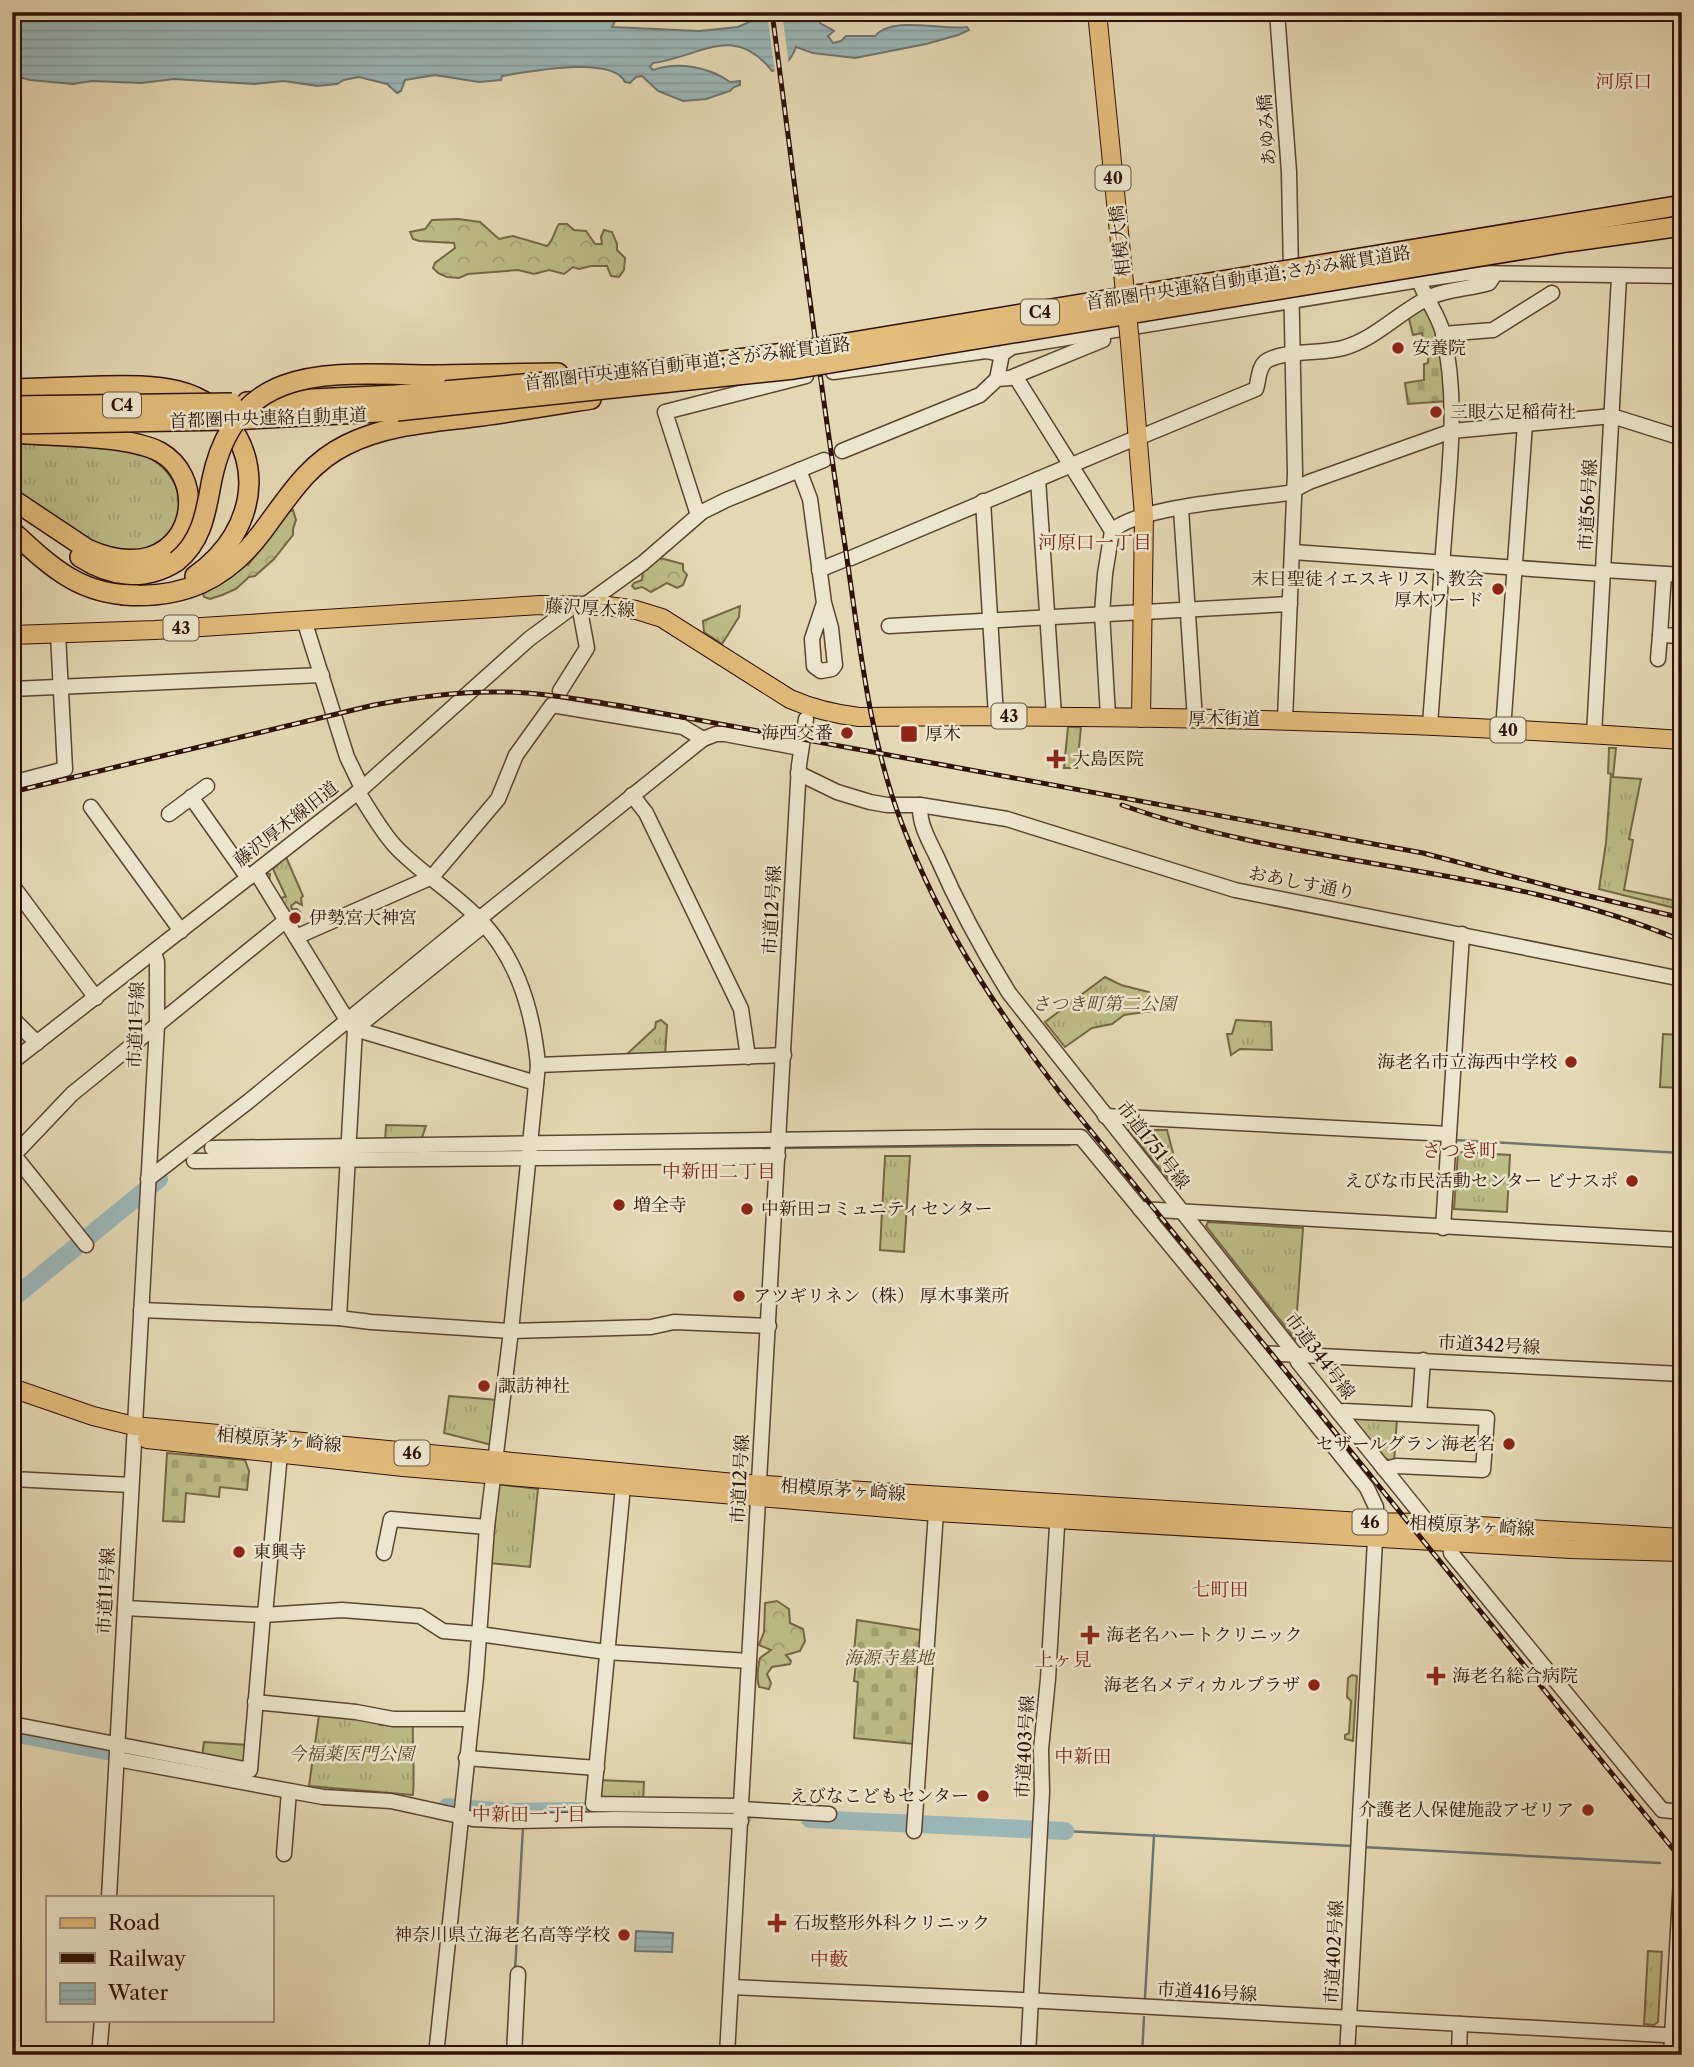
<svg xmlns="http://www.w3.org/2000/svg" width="1694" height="2067" font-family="'Libre Caslon Text','Noto Serif JP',serif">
<defs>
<pattern id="grass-tufts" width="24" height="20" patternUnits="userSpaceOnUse" patternTransform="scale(1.75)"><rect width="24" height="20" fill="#bcbc87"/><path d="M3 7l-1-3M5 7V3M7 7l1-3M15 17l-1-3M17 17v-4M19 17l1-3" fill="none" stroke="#a2a173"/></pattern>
<pattern id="forest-crowns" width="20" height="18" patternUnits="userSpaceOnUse" patternTransform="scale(1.75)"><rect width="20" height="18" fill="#bcbc87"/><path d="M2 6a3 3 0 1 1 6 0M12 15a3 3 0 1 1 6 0" fill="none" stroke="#a2a173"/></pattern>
<pattern id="cemetery-stones" width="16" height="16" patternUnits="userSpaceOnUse" patternTransform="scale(1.75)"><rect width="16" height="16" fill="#bcbc87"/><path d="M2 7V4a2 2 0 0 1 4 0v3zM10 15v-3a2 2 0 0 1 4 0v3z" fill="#a2a173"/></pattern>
<pattern id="water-rules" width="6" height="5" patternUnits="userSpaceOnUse" patternTransform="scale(1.75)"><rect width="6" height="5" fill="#9ab7b8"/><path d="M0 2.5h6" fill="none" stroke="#859c9d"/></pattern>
</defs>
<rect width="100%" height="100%" fill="#e4d8b4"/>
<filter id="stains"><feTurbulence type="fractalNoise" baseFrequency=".00286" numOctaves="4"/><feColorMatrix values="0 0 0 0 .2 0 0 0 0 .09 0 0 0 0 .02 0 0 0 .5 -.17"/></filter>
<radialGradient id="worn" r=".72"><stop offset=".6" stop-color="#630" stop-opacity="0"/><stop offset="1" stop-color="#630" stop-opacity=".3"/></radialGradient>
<!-- grass -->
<g fill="url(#grass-tufts)" stroke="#766646" stroke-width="2">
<path d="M12 443 125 449C214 469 184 574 104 550 95 547 85 538 76 533 55 520 34 506 12 493Z"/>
<polygon points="740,606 739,617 722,644 704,632 703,621"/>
<polygon points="1068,727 1081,727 1077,768 1064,768"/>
<polygon points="1609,748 1616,748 1613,777 1641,779 1629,839 1633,840 1624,890 1682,902 1682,910 1599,889 1606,843 1611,774 1608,773"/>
<polygon points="286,857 303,896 301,898 302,905 296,902 291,906 292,909 297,909 300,912 291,918 262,876 266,873 270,874 269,881 279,898 286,897 273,869"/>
<polygon points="1105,977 1121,985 1149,992 1153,1011 1124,1015 1112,1024 1092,1028 1065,1047 1045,1022"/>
<polygon points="661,1020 667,1025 665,1056 626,1055 655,1028 656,1022"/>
<polygon points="1236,1020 1271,1022 1272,1050 1240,1049 1231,1055 1227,1034 1232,1034"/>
<polygon points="386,1125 426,1126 420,1143 385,1143"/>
<polygon points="1128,1130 1167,1130 1180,1180 1171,1182"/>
<polygon points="1458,1152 1510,1155 1507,1212 1454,1209"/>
<polygon points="885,1156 910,1156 904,1252 880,1250"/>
<polygon points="1208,1222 1303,1228 1295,1339 1206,1226"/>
<polygon points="449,1396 498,1400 492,1445 444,1433"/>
<polygon points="1355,1416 1397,1419 1394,1462 1386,1459 1354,1420"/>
<polygon points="496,1484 538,1489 530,1567 489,1563"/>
<path d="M319 1715 376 1721 380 1725H385L388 1723 413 1724C412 1748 415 1771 413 1795L309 1786Z"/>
<polygon points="204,1742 248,1745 247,1763 202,1757"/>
<polygon points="599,1780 644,1782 643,1803 600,1801"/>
<polygon points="1648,1951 1662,1952 1658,2022 1654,2025 1644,2024"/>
</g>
<!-- forest -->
<g fill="url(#forest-crowns)" stroke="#766646" stroke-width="2">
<path d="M458 219 480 222 499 239 513 236 547 246C554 240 554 231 559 224H567L574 230 586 231 595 244H602L601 237 604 230 612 232 617 244V250L625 258 624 270 619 277 611 276 607 266H591L579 269 573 267 564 274 549 270 534 274 518 270 468 274 459 278 447 277 438 273 433 268 435 263 455 248 454 243 419 241 413 239 410 232 425 229 432 220Z"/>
<polygon points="293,510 296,520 293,529 293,535 274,559 255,576 249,577 236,589 222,595 210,599 204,597 203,593 218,585 246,564 248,565 288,512"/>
<polygon points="660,558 683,564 683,570 687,575 683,585 677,588 667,583 651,592 642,587 635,589 632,586 634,583 642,580 643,569"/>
<path d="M777 1601 789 1609 790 1623 803 1629 805 1641 800 1651 786 1655 791 1661 790 1664 772 1667 767 1674 771 1683 769 1689 759 1687C756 1678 758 1667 760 1658L771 1650 759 1645 764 1632 765 1603Z"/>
</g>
<!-- cemetery -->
<g fill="url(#cemetery-stones)" stroke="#766646" stroke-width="2">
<polygon points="1425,304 1436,322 1447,401 1408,404 1405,383 1424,380 1424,364 1428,363 1429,345 1424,344 1422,333 1413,335 1408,315"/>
<polygon points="167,1453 245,1460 249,1471 247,1490 220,1487 219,1497 186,1493 184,1522 163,1521"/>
<polygon points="857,1620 921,1630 914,1744 854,1738 858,1682 854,1681 857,1654 854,1652"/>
</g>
<!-- garden -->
<g fill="#bcbc87" stroke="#766646" stroke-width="2">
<polygon points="1663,1034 1682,1035 1682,1088 1660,1087"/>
<polygon points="1352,1675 1357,1676 1353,1741 1345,1739 1345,1735 1349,1733 1351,1701 1347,1697 1348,1678"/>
</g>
<!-- water -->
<g fill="url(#water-rules)" stroke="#6f7570" stroke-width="2">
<path d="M12 12H620L612 27 699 31 738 27 772 12H832L821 20 820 23 834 31 828 36 833 43 841 41 846 36H875C893 15 942 31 967 27L969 30 958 35 926 44 855 58 813 53 796 47C792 58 784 69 772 71 734 22 700 57 653 63L650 67 653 70C678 61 709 67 730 82L740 81V85L734 87 730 91 706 99 683 101 658 91 642 76 636 77 630 83 625 82C612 55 528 72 502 76L501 80 479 82 435 75 405 80 401 91 397 93 387 84 359 77 344 80 337 84 317 86 284 81 254 84 174 79 141 83 92 81 73 84 30 80 15 76 12 83Z"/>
<polygon points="636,1931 673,1933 672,1952 635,1951"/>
</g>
<!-- pier -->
<polygon fill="#e4d8b4" points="767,12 782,12 789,65 775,74"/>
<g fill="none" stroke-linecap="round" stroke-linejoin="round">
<!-- stream -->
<g stroke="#6f7570" stroke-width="2.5">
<polyline points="1454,1140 1682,1153"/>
<polyline points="783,1148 1070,1145"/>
<polyline points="552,1151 773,1148"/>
<polyline points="1065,1831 1352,1846"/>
<polyline points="1362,1847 1660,1863"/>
<polyline points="515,1971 523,1827"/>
<polyline points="1145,1998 1154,1835"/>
<polyline points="1142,2055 1144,2017"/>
</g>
<!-- river -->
<g stroke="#9ab7b8" stroke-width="18">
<polyline points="12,1299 159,1179"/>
<polyline points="12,1733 133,1756"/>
<polyline points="447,1807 507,1812 572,1811 744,1815"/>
<polyline points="810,1819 1065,1831"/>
</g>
<defs>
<g id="minor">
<polyline points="1277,12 1289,172 1295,473 1285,720"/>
<path d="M1419 280C1425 299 1438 313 1443 333 1457 392 1451 453 1446 513 1441 583 1435 654 1430 725"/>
<polyline points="1443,334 1493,330 1552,293"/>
<polyline points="833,372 986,351 1002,354"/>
<polyline points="1015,376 1112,531 1105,574 1102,613 1108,716"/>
<polyline points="997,379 1002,354 1012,347 1419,280 1467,273 1682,276"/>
<path d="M1145 435 1256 389C1259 380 1258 365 1268 360 1287 350 1321 354 1343 348 1375 339 1397 314 1426 299 1445 289 1469 289 1489 283L1495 274"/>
<polyline points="1680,438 1682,419"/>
<polyline points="842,451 980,395 997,379 1010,378 1103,340"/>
<polyline points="799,470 810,499 824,603 831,628 835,665 832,669 821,671 814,666 812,639 824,603"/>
<polyline points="1038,479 1054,716"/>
<polyline points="983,501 996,716"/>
<polyline points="1181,509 1195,720"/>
<polyline points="698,515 665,412 806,376"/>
<path d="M1112 531C1138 506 1249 499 1288 493L1309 482 1452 431 1612 416 1682 438"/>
<polyline points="1293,552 1603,574"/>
<polyline points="851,558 1131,440"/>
<polyline points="819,570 846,559"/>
<polyline points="1604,570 1682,575"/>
<polyline points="1664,574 1660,635 1682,636"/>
<polyline points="585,605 643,563 702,512 726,500 824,460"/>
<polyline points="304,620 347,757 362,788"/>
<polyline points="889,626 1290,604"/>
<polyline points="1658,659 1660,635"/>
<polyline points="12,689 322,675"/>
<polyline points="560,691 587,648 579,605"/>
<polyline points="1503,730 1525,424"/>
<polyline points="1594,735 1619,277"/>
<polyline points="798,773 837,792 870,802 887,805 920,805 1007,819 1235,890 1682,979"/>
<polyline points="12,783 65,769 58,634"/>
<path d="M358 792C369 809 380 829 394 845 418 871 450 890 475 915 516 954 533 1010 538 1065L511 1331 487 1527 476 1677 436 2055"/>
<polyline points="632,795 646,813 741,1009 748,1057"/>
<polyline points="191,797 248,878"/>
<path d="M920 805C919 823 928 839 936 855 957 903 981 948 1009 993L1295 1354 1298 1362 1428 1523"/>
<polyline points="91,807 181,931"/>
<polyline points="169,814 207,786"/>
<polyline points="256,872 347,1020 355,1029 339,1318"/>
<polyline points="12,885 96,998"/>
<polyline points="479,919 703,739 716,734 725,734 800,748"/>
<polyline points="296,937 432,877 498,799 516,755 552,705 683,727 703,739"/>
<polyline points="12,1018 37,1043"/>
<polyline points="355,1029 536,1083"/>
<polyline points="355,1029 484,925"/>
<polyline points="12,1062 358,792 529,639 575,605"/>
<polyline points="538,1065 784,1055"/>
<polyline points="1105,1116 1449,1134"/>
<polyline points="212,1148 979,1137 1081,1137 1259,1353 1367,1488 1376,1507 1376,1522 1347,2055"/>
<polyline points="14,1155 86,1245"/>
<polyline points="12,1157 72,1094 285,921"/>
<polyline points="194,1161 778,1156"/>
<polyline points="148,1179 249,1101 476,915"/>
<polyline points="1140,1209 1682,1240"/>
<polyline points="1443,1228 1462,934"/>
<polyline points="141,1310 339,1318 371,1322 511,1331 651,1327 674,1322 769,1326"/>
<polyline points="1259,1353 1682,1374"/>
<polyline points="1339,1413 1344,1411 1487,1418 1483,1470 1397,1466 1384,1469"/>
<polyline points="1419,1414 1423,1360"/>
<polyline points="12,1479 131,1485"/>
<polyline points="623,1486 593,1804 741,1806"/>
<polyline points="1450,1542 1451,1553 1642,1786 1662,1810 1682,1812"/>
<polyline points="384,1553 391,1519 487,1527"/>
<polyline points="125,1608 263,1615 342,1610 420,1616 443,1631 479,1634 606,1652 749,1661"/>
<polyline points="265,1614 280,1454"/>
<polyline points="255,1702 356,1712 393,1719 470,1719"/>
<polyline points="12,1724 250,1770 263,1615"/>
<polyline points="466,1758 597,1768"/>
<polyline points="117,1759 323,1797 391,1801 473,1819 516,1821 615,1819 741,1821"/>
<polyline points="741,1809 829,1814"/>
<polyline points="914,1831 936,1512"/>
<polyline points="284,1854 289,1791"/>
<polyline points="109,1897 157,1025 157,962 154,952"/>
<polyline points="731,1987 1044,2001 1682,2036"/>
<polyline points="99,2055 102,2020"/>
<polyline points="514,2055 518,1974"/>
<polyline points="727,2055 799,765 806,719"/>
<polyline points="1028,2055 1042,1792 1041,1749 1048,1679 1058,1509"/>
<polyline points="1459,2055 1460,2024"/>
<polyline points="1671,2055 1682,1861"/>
</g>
<g id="major">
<polyline points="1130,343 1144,516 1141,718"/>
<path d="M12 635 155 630 540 605 608 606 636 610 662 618 790 699C813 709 834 714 859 717 1133 714 1408 721 1682 740"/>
<polyline points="12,1388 93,1416 134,1426 735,1483 1362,1522 1428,1523 1682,1538"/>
<polyline points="147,1439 403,1467 936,1512 1570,1549 1682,1552"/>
</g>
<g id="highway">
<polyline points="437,375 558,373"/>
<path d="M12 389C42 388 73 387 103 386 153 385 207 384 235 433 244 448 249 465 249 483 248 522 226 554 195 576"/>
<polyline points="247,402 396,395"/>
<polyline points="231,420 397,411"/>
<path d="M12 433C50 436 129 435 160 452 202 476 197 542 150 557 129 563 107 558 87 549L12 499"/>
<path d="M12 531C51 567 81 596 137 595"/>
<path d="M80 557C111 577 145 582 177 561"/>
<path d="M124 595C183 599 226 580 262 532 287 499 307 464 346 445 387 424 436 422 481 416 518 411 554 405 591 399"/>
</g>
</defs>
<!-- minor casing -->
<use href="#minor" stroke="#5c4331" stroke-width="17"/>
<!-- major casing -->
<use href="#major" stroke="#2f1105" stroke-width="20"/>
<!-- highway casing -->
<use href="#highway" stroke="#2f1105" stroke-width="22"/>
<!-- minor -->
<use href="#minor" stroke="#ede6ce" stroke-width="14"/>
<!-- major -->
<use href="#major" stroke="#e2bc7a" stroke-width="18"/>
<!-- highway -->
<use href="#highway" stroke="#e2bc7a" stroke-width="19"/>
<defs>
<g id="rail">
<path d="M772 12C795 188 817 364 844 539 859 635 867 733 902 824 941 927 995 1008 1061 1094L1682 1860"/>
<path d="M12 792 374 705C416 697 460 691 504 692 544 693 583 700 622 706L1423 853 1572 892 1682 918"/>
<path d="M1122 805C1304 870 1504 864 1682 941"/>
</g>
</defs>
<!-- rail casing -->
<use href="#rail" stroke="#2f1105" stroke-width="5"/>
<!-- rail -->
<use href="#rail" stroke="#ede6ce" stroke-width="2.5" stroke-dasharray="8" stroke-linecap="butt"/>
<defs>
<polyline id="major-bridge" points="1097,12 1130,343"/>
<g id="highway-bridge">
<polyline points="396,395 582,379 792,352 1682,205"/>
<polyline points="12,406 232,403"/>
<polyline points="397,411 794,369 1567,242 1682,226"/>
<polyline points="12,424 231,420"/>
<path d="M177 561C203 540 206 510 212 479 238 356 339 375 437 375"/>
</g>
</defs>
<!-- major-bridge casing -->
<use href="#major-bridge" stroke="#2f1105" stroke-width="20" stroke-linecap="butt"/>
<!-- highway-bridge casing -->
<use href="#highway-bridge" stroke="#2f1105" stroke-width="22" stroke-linecap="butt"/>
<!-- major-bridge -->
<use href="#major-bridge" stroke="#e2bc7a" stroke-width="18"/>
<!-- highway-bridge -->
<use href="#highway-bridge" stroke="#e2bc7a" stroke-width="19"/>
</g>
<!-- markers -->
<g fill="#8f2418" stroke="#ede6ce" stroke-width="2.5">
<circle cx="1398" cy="348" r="7"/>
<circle cx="1436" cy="412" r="7"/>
<circle cx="1498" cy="589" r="7"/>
<circle cx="847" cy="733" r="7"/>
<rect x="900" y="725" width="18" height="18" rx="3.5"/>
<path d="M1052.5 748.5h7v7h7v7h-7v7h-7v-7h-7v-7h7z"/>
<circle cx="295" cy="918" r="7"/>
<circle cx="1571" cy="1062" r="7"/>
<circle cx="1632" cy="1181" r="7"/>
<circle cx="619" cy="1205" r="7"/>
<circle cx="747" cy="1209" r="7"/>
<circle cx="739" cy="1296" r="7"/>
<circle cx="484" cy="1386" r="7"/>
<circle cx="1509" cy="1444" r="7"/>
<circle cx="239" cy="1552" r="7"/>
<path d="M1086.5 1624.5h7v7h7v7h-7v7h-7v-7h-7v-7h7z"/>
<path d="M1432.5 1665.5h7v7h7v7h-7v7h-7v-7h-7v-7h7z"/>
<circle cx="1314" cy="1685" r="7"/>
<circle cx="983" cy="1796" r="7"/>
<circle cx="1588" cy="1810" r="7"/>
<path d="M773.5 1912.5h7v7h7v7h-7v7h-7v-7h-7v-7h7z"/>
<circle cx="624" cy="1935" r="7"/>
</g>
<g text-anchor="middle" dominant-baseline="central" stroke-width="5" stroke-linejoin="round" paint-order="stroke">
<!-- shield labels -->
<g fill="#ede6ce" stroke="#685141" stroke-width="2">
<rect x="1095.5" y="165.5" width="35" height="25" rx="5"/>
<rect x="1021" y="299.5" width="38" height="25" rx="5"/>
<rect x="103" y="392.5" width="38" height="25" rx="5"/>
<rect x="163.5" y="615.5" width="35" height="25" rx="5"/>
<rect x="991.5" y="703.5" width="35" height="25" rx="5"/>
<rect x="1490.5" y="717.5" width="35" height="25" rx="5"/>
<rect x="394.5" y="1440.5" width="35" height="25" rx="5"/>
<rect x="1352.5" y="1509.5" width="35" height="25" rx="5"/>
</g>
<g font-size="16" font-weight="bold" fill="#2f1105">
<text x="1113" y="178">40</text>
<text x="1040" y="312">C4</text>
<text x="122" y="405">C4</text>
<text x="181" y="628">43</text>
<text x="1009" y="716">43</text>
<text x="1508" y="730">40</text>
<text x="412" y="1453">46</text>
<text x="1370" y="1522">46</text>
</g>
<!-- street labels -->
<g font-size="18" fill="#2f1105" stroke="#ede6ce">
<text transform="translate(1267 130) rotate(-94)">あゆみ橋</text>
<text transform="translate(1120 241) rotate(-96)">相模大橋</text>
<text transform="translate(1248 278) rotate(-9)">首都圏中央連絡自動車道;さがみ縦貫道路</text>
<text transform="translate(687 364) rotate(-7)">首都圏中央連絡自動車道;さがみ縦貫道路</text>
<text transform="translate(268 418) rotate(-2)">首都圏中央連絡自動車道</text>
<text transform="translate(1588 505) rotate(-87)">市道56号線</text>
<text transform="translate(590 608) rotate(3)">藤沢厚木線</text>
<text x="1224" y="719">厚木街道</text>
<text transform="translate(286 824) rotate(-38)">藤沢厚木線旧道</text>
<text transform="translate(1302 883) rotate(11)">おあしす通り</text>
<text transform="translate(772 910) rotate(-87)">市道12号線</text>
<text transform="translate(136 1025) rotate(-88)">市道11号線</text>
<text transform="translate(1153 1145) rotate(52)">市道1751号線</text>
<text transform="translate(1489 1345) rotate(3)">市道342号線</text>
<text transform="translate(1320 1356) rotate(53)">市道344号線</text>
<text transform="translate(279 1440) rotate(5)">相模原茅ヶ崎線</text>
<text transform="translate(740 1479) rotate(-87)">市道12号線</text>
<text transform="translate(843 1490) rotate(4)">相模原茅ヶ崎線</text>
<text transform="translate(1472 1526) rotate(3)">相模原茅ヶ崎線</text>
<text transform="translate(106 1591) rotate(-87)">市道11号線</text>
<text transform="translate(1025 1747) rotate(-87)">市道403号線</text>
<text transform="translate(1334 1952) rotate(-87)">市道402号線</text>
<text transform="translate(1207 1992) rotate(3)">市道416号線</text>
</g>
<!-- poi labels -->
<g font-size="18" fill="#2f1105" stroke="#ede6ce" text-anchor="start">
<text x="1412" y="348">安養院</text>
<text x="1450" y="412">三眼六足稲荷社</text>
<text x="1484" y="579" text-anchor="end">末日聖徒イエスキリスト教会<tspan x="1484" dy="21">厚木ワード</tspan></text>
<text x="833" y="733" text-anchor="end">海西交番</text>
<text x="925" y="734">厚木</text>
<text x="1072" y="759">大島医院</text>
<text x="309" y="918">伊勢宮大神宮</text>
<text x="1557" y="1062" text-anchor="end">海老名市立海西中学校</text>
<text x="1618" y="1181" text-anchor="end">えびな市民活動センター ビナスポ</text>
<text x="633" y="1205">増全寺</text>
<text x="761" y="1209">中新田コミュニティセンター</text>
<text x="753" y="1296">アツギリネン（株） 厚木事業所</text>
<text x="498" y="1386">諏訪神社</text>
<text x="1495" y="1444" text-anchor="end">セザールグラン海老名</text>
<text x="253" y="1552">東興寺</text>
<text x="1106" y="1635">海老名ハートクリニック</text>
<text x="1452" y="1676">海老名総合病院</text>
<text x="1300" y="1685" text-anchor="end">海老名メディカルプラザ</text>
<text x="969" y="1796" text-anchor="end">えびなこどもセンター</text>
<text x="1574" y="1810" text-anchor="end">介護老人保健施設アゼリア</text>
<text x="793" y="1923">石坂整形外科クリニック</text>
<text x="610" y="1935" text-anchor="end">神奈川県立海老名高等学校</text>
</g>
<!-- park labels -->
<g font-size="18" font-style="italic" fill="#59442c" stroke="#ede6ce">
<text x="1104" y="1004">さつき町第二公園</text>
<text x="889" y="1658">海源寺墓地</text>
<text x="351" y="1754">今福薬医門公園</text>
</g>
<!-- neighbourhood labels -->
<g font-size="19" fill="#7a1f14" stroke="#ede6ce">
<text x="1624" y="81">河原口</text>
<text x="1095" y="542">河原口一丁目</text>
<text x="1460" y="1150">さつき町</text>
<text x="719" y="1171">中新田二丁目</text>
<text x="1220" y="1589">七町田</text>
<text x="1063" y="1659">上ヶ見</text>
<text x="1083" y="1756">中新田</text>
<text x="529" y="1814">中新田一丁目</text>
<text x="829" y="1959">中藪</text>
</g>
</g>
<!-- margin -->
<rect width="1694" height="2067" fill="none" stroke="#e4d8b4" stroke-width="42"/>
<rect x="14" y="14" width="1666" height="2039" fill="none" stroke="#2f1105" stroke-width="3.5"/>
<rect x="21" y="21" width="1652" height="2025" fill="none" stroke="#2f1105" stroke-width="2"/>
<!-- legend -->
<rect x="46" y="1896" width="228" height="126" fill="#ede6ce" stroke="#a1917e" stroke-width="2"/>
<rect x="60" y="1918" width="35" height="10" fill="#e2bc7a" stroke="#a1917e" stroke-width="2"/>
<text x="108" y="1930" font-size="21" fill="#2f1105">Road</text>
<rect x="60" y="1953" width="35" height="10" fill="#2f1105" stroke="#a1917e" stroke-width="2"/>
<text x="108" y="1966" font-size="21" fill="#2f1105">Railway</text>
<rect x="60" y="1983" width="35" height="21" fill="url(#water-rules)" stroke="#a1917e" stroke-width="2"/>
<text x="108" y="2000" font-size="21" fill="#2f1105">Water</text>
<rect width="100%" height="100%" filter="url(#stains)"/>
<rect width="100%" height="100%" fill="url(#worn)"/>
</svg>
